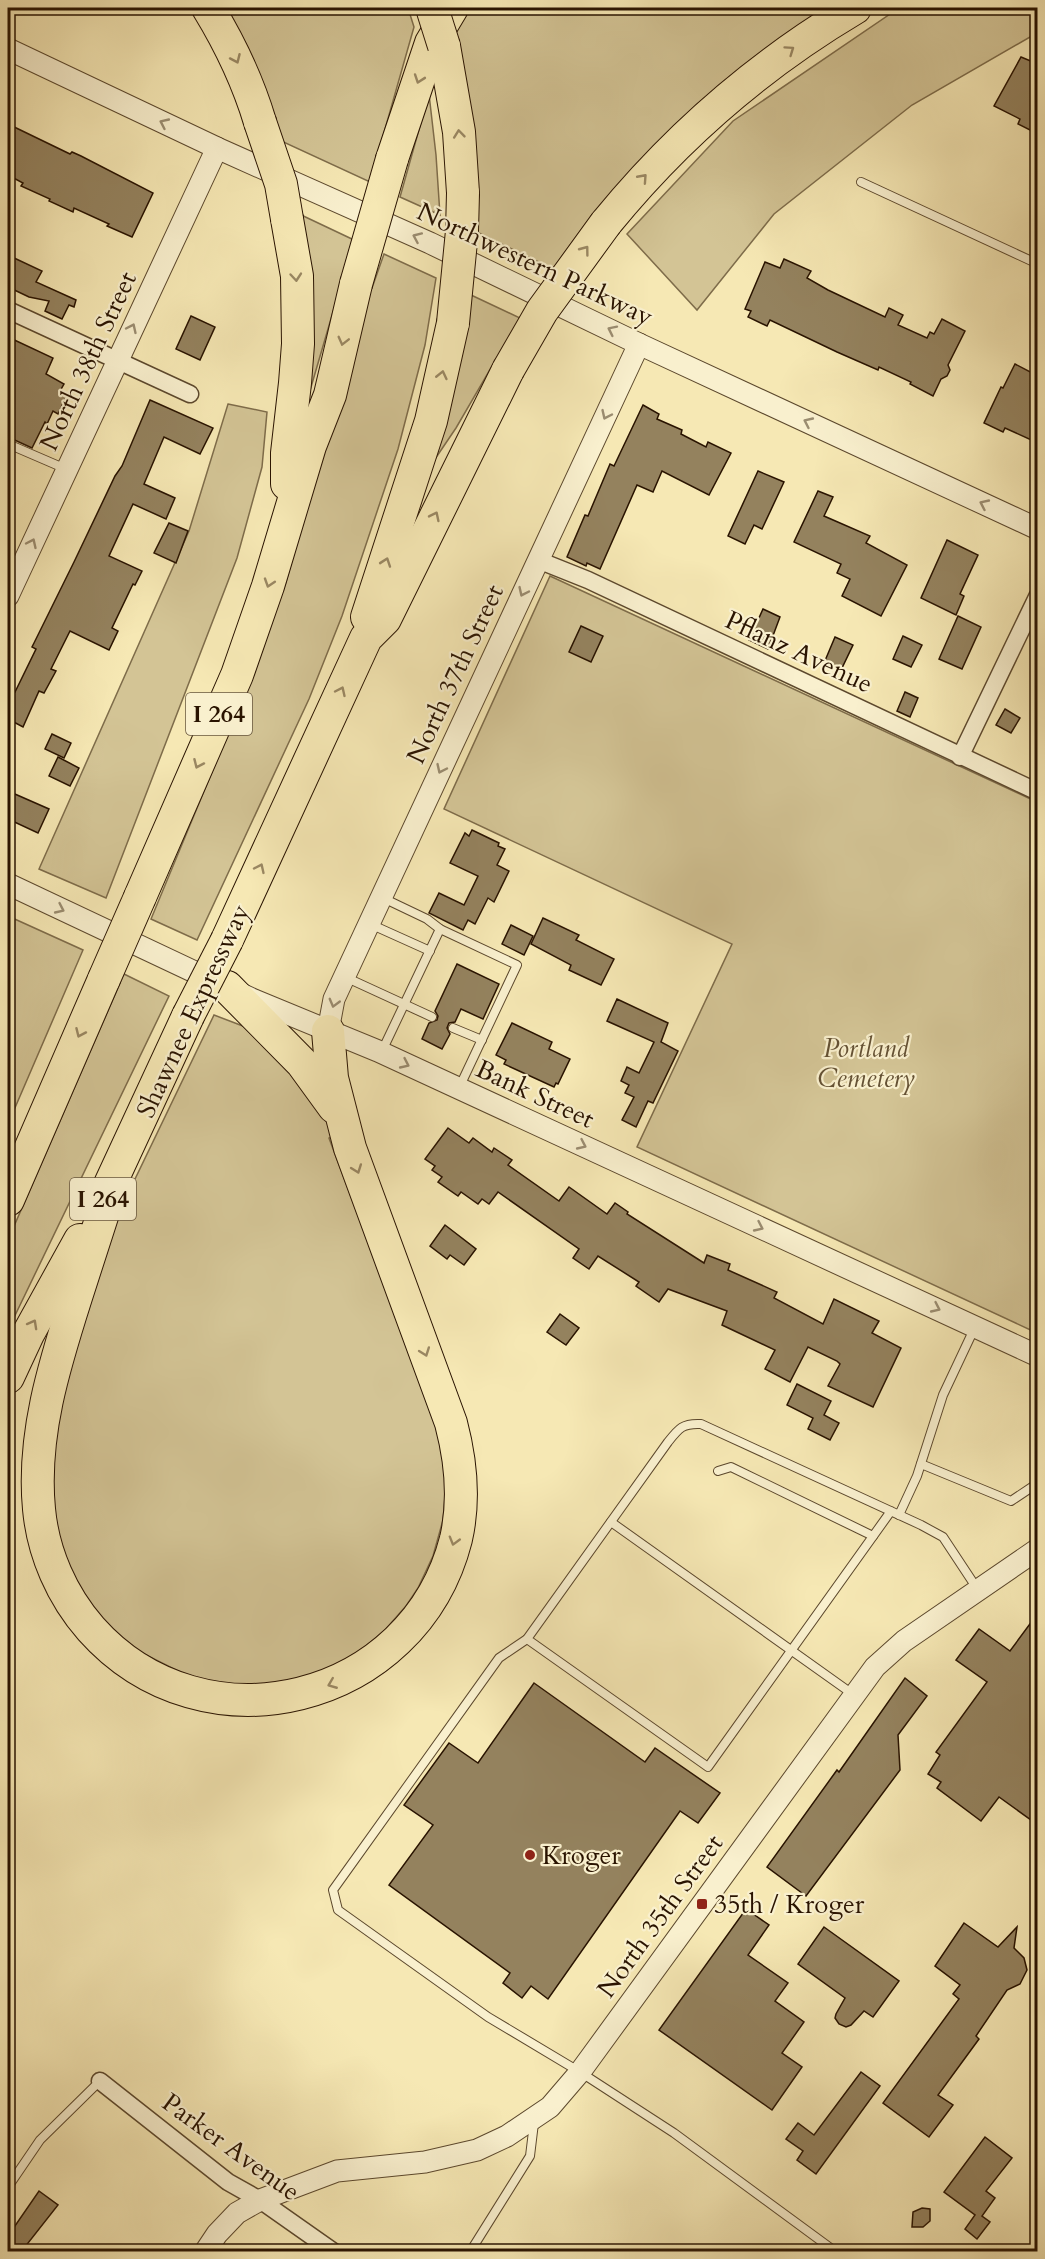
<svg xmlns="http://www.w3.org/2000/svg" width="1045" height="2259" font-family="Cardo,serif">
<rect width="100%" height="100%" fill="#f6e8b4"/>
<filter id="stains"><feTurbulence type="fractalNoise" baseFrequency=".00333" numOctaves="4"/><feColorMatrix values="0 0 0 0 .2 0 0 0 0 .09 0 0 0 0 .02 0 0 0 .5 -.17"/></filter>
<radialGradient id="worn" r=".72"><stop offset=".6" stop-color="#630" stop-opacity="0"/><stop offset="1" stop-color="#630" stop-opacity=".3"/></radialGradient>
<!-- green -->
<g fill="#d3c495" stroke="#7e6c4a" stroke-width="1.5">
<polygon points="219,8 408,8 414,27 370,182 279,140"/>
<polygon points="462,8 826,8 768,47 591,216 553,269 477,232 453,26"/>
<polygon points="899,8 1037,8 1037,33 912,105 774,214 697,310 627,234 733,121"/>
<polygon points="429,94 436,155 440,215 400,197"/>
<polygon points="297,213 354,240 309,394"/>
<polygon points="384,254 436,278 425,345 398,449 342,616 309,699 197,940 151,919 246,690 286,582 368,288 372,288"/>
<polygon points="471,295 520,318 456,428 433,462"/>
<polygon points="228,404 267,412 262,467 237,558 106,898 39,869 189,531"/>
<polygon points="550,576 1037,802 1037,1333 637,1147 732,944 444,809"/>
<polygon points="8,916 83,950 8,1124"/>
<polygon points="124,974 169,996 8,1330 8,1240"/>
<polygon points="214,1015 248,1028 316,1095 333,1136 329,1138 431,1410 442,1447 446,1484 443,1520 433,1556 418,1588 406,1606 385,1630 359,1652 322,1672 267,1686 200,1682 116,1640 58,1559 45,1465 97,1258"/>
</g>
<!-- building -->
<g fill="#94825e" stroke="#291300" stroke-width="1.5">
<polygon points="1021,57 1038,64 1038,121 1032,131 1018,124 1020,119 994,106"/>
<polygon points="8,124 70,154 72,152 81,156 153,193 132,237 107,226 109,224 74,208 73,212 49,201 50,199 21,186 23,183 8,175"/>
<polygon points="12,257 42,271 36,282 76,300 74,307 69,305 62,319 45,311 49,301 29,297 8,287 8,266"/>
<polygon points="784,259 811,271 807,278 828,290 885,317 889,308 903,315 898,325 927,338 930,332 934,334 942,319 965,331 948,365 950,370 947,376 941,379 933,396 910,384 911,382 879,367 878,370 837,352 770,320 767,326 748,317 751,311 745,309 765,262 780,268"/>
<polygon points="191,316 215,327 200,360 176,349"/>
<polygon points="8,337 53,358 46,374 64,384 60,391 67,395 58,414 53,411 47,424 45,422 32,448 8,437"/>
<polygon points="1015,364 1038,376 1038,443 1005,428 1003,432 984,423 1001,387 1003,388"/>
<polygon points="150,400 213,428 200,454 164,437 144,484 175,498 166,519 133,504 109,556 142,571 135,585 133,584 112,628 118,631 109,650 70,631 51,669 56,671 44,693 39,691 23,727 8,719 8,702 13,691 15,692 36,649 32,647 34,643 74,562 115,476 122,466"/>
<polygon points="643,405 659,414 657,419 682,430 681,434 706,447 708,442 731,453 709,495 662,471 653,492 637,485 600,569 587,563 586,566 567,557 585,515 588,516 610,464 614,466"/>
<polygon points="758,471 784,482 762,529 754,525 745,544 728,536"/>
<polygon points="818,491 833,497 824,516 870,536 866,543 907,565 881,616 842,596 850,579 837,573 841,564 794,542"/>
<polygon points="169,523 188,531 176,563 154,553"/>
<polygon points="947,540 978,555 960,594 964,596 956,615 921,598"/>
<polygon points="763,609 780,617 768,649 749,640"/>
<polygon points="958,616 981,627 962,669 939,659"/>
<polygon points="581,626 603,636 591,662 569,652"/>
<polygon points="903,636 922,645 911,667 893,659"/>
<polygon points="835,637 853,645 841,670 824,663"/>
<polygon points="905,692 918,698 910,717 897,711"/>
<polygon points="1005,709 1020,718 1011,733 996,725"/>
<polygon points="52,734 71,743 64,758 45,749"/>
<polygon points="58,757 79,768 70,786 49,776"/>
<polygon points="8,791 49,809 38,833 8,819"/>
<polygon points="472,830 499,843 498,846 505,849 497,865 509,871 494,902 488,898 475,924 468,920 463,930 429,913 439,893 464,905 478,876 450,863 465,833 469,836"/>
<polygon points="543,918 579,935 576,940 614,959 601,985 569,970 571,965 531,944"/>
<polygon points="511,925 533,936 524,955 502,944"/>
<polygon points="457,964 499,984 483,1019 461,1009 455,1022 449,1023 447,1028 450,1034 442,1049 422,1039 429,1023 437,1020 438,1016 435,1011"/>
<polygon points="617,999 668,1023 661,1042 678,1051 653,1103 648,1101 636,1127 622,1120 634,1097 625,1093 629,1085 621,1081 627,1067 639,1073 654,1042 607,1021"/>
<polygon points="512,1023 552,1042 549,1049 570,1059 558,1084 556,1083 554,1087 504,1064 506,1060 496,1055"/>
<polygon points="448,1128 469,1143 473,1138 492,1152 494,1148 512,1160 508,1165 559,1201 569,1187 607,1214 615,1203 628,1212 627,1214 704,1263 707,1255 730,1264 728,1270 777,1292 774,1298 823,1324 834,1299 879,1321 872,1333 901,1348 873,1407 828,1386 840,1364 837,1361 808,1347 790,1382 765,1369 775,1350 722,1325 727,1311 668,1289 659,1302 636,1286 639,1282 598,1256 589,1269 573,1258 579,1249 498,1192 489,1204 482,1199 478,1204 461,1192 458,1196 438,1182 442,1177 432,1170 435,1166 425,1159"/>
<polygon points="445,1225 476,1249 464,1265 450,1255 447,1259 430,1246"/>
<polygon points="560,1314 579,1328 566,1345 547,1332"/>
<polygon points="797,1384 831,1401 824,1415 839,1423 830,1440 808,1429 813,1418 787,1405"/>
<polygon points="1038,1613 1038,1825 999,1797 981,1821 937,1788 941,1782 928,1774 940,1755 936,1752 987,1682 956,1660 979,1629 1010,1651"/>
<polygon points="905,1678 927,1696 898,1735 900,1770 806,1896 767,1867 837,1770 839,1772"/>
<polygon points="534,1683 645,1762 655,1748 720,1793 698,1823 680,1811 548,1999 531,1986 522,1998 503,1983 510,1973 389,1885 433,1825 404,1805 449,1743 478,1763"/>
<polygon points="746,1909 769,1925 748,1955 788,1983 775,2001 804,2022 782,2053 802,2067 772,2110 659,2030"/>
<polygon points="964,1923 998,1947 1017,1927 1014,1948 1024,1958 1027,1970 1020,1984 1007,1990 976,2036 979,2039 938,2095 953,2105 929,2137 883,2103 959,1999 953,1994 960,1985 935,1966"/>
<polygon points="824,1927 899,1981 873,2017 864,2011 851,2025 846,2027 839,2024 835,2018 836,2014 845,1998 798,1964"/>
<polygon points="861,2072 880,2086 816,2174 797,2160 803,2151 786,2139 798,2123 814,2135"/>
<polygon points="985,2137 1012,2158 986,2191 995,2198 982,2216 990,2222 977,2239 965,2229 975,2215 944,2192"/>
<polygon points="39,2191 58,2205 21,2252 8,2241 8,2236"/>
<polygon points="922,2208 930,2209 930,2221 923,2227 912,2227 913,2212"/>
</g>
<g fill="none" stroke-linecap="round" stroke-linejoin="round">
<defs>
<g id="service">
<polyline points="861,182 1038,264"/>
<polyline points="8,444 66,469"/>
<polyline points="383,898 427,919 440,929"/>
<polyline points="370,924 430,951"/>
<polyline points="345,977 432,1017"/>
<polyline points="453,1028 482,1040"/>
<polyline points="382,1051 440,929 517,965 459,1088"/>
<polyline points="921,1464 1011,1501 1038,1483"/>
<polyline points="718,1471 731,1467 873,1536"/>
<path d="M891 1511 708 1767 527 1639 668 1442C679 1428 683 1423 701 1424L921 1525 943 1537 978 1590"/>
<polyline points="899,1515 917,1476 943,1395 975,1327"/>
<polyline points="611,1522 854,1695"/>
<polyline points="527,1639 499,1658 333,1890 338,1910 488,2017 580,2072 674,2133 836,2252"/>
<polyline points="8,2187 40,2140 100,2081"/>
<polyline points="470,2252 530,2156 534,2123"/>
</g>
<g id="minor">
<polyline points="8,310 190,394"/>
<polyline points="538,560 588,580 1038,792"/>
<polyline points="960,757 1038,595"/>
<polyline points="100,2081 228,2182 260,2200 334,2252"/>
</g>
<g id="tertiary">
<polyline points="8,49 217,148 430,243 639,344 1038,529"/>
<polyline points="8,596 217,148"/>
<polyline points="8,884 254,1000 378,1051 1038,1356"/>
<polyline points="328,1031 334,999 639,344"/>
<polyline points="205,2252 217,2234 237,2213 260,2200 337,2171 425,2162 477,2150 507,2136 550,2107 580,2072 875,1667 904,1641 1038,1549"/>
</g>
<g id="motorway">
<path d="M208 8C230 44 248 82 260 122"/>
<polyline points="444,46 459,132 463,193"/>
<polyline points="392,159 431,43 452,8"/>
<path d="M606 223C676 137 759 65 855 8"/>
<polyline points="287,484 287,453 295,383 298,344 297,276 287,219"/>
<polyline points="367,617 431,421 453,323"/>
<polyline points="140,897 237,675 268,586 310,446 330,395 356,284"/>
<polyline points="227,940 366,638 385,619 508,370"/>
<polyline points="227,987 302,1063 334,1107"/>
<path d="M115 1176C102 1216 89 1256 76 1297 54 1366 32 1436 39 1509 43 1553 62 1596 91 1629 204 1756 414 1704 456 1539 465 1500 461 1461 451 1423L350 1148 332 1078 328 1031"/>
<polyline points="106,1193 188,1016"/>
<polyline points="8,1200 104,979"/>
<polyline points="8,1377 28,1334 80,1240"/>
</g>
</defs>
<!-- service casing -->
<use href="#service" stroke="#5c482d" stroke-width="10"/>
<!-- minor casing -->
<use href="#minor" stroke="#5c482d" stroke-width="19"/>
<!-- tertiary casing -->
<use href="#tertiary" stroke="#5c482d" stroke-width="23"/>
<!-- motorway casing -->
<use href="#motorway" stroke="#291300" stroke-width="34"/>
<!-- service -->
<use href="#service" stroke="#f9f0ce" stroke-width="8"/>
<!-- minor -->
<use href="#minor" stroke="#f9f0ce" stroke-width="16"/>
<!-- tertiary -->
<use href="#tertiary" stroke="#f9f0ce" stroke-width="21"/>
<!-- motorway -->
<use href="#motorway" stroke="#f6e8b4" stroke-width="32"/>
<defs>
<g id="motorway-bridge">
<polyline points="432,8 444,46"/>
<polyline points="260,122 281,184 287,219"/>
<polyline points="356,284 392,159"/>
<polyline points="453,323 462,231 463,193"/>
<polyline points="508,370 542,311 606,223"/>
<polyline points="104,979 140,897"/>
<polyline points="188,1016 227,940"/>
</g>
</defs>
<!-- motorway-bridge casing -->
<use href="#motorway-bridge" stroke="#291300" stroke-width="34" stroke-linecap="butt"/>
<!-- motorway-bridge -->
<use href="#motorway-bridge" stroke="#f6e8b4" stroke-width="32"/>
</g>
<!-- one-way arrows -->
<defs><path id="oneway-chevron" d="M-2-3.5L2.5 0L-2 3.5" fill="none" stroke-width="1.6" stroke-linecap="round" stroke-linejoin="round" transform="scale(1.5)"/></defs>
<g stroke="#9a8863">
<use href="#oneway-chevron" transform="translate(790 50) rotate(-35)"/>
<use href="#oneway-chevron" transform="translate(236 59) rotate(66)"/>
<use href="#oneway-chevron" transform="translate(419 79) rotate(109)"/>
<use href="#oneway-chevron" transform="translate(459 134) rotate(-96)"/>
<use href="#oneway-chevron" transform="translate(643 178) rotate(-48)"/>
<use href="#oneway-chevron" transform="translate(585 250) rotate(-53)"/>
<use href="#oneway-chevron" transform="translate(296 277) rotate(85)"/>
<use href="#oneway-chevron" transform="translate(343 341) rotate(104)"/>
<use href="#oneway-chevron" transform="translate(442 375) rotate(-77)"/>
<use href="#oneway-chevron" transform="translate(435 516) rotate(-64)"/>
<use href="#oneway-chevron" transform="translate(386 562) rotate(-71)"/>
<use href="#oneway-chevron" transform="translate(269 583) rotate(108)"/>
<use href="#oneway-chevron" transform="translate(341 691) rotate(-65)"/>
<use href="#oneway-chevron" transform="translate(198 764) rotate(114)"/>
<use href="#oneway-chevron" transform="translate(260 868) rotate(-65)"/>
<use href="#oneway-chevron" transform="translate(80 1033) rotate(114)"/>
<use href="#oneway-chevron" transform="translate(357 1169) rotate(70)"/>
<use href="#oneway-chevron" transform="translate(33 1324) rotate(-61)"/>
<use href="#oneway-chevron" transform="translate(425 1352) rotate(70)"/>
<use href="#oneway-chevron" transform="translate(454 1541) rotate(106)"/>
<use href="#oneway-chevron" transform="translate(332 1684) rotate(158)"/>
</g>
<g stroke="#9b8d71">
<use href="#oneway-chevron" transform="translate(164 123) rotate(-155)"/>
<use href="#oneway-chevron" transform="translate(417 237) rotate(-156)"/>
<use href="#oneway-chevron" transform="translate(132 328) rotate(-65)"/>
<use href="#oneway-chevron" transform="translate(612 330) rotate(-154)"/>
<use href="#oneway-chevron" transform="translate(606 415) rotate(115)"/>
<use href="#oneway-chevron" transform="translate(808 422) rotate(-155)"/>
<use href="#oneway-chevron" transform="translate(984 504) rotate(-155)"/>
<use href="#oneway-chevron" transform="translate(32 543) rotate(-65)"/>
<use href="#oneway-chevron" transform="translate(523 592) rotate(115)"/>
<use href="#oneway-chevron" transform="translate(441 769) rotate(115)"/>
<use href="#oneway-chevron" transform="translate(60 909) rotate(25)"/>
<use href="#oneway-chevron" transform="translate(334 1003) rotate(105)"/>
<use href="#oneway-chevron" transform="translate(405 1064) rotate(25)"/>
<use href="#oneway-chevron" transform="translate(582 1145) rotate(25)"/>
<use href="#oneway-chevron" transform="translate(759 1227) rotate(25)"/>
<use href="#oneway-chevron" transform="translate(936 1308) rotate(25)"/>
</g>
<!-- markers -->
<g fill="#8f2418" stroke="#f9f0ce" stroke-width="2">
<circle cx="530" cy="1855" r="6"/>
<rect x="696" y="1898" width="12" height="12" rx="3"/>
</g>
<g text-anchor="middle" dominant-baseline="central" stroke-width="4.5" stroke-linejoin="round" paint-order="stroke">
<!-- shield labels -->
<g fill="#f9f0ce" stroke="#67553e" stroke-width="1.5">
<rect x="186" y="693" width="66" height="42" rx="4.5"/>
<rect x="70" y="1178" width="66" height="42" rx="4.5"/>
</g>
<g font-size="24" font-weight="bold" fill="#291300">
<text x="219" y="714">I 264</text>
<text x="103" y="1199">I 264</text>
</g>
<!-- street labels -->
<g font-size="26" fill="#291300" stroke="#f9f0ce">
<text transform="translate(535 264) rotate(25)">Northwestern Parkway</text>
<text transform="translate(88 361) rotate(-65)">North 38th Street</text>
<text transform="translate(799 652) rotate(25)">Pflanz Avenue</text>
<text transform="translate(455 674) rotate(-65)">North 37th Street</text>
<text transform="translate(193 1011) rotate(-65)">Shawnee Expressway</text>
<text transform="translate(535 1094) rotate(25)">Bank Street</text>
<text transform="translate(660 1916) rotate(-54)">North 35th Street</text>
<text transform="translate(231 2147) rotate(36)">Parker Avenue</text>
</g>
<!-- park labels -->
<g font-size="26" font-style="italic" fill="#645134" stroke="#f9f0ce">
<text x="866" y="1048">Portland<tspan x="866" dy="30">Cemetery</tspan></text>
</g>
<!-- poi labels -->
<g font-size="26" fill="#291300" stroke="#f9f0ce" text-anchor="start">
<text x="542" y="1855">Kroger</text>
<text x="714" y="1904">35th / Kroger</text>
</g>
</g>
<!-- margin -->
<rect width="1045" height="2259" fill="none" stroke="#f6e8b4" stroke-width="30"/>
<rect x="9" y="9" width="1027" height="2241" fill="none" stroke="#291300" stroke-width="3"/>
<rect x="15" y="15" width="1015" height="2229" fill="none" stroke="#291300" stroke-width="1.5"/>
<rect width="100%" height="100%" filter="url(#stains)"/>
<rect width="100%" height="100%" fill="url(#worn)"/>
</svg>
